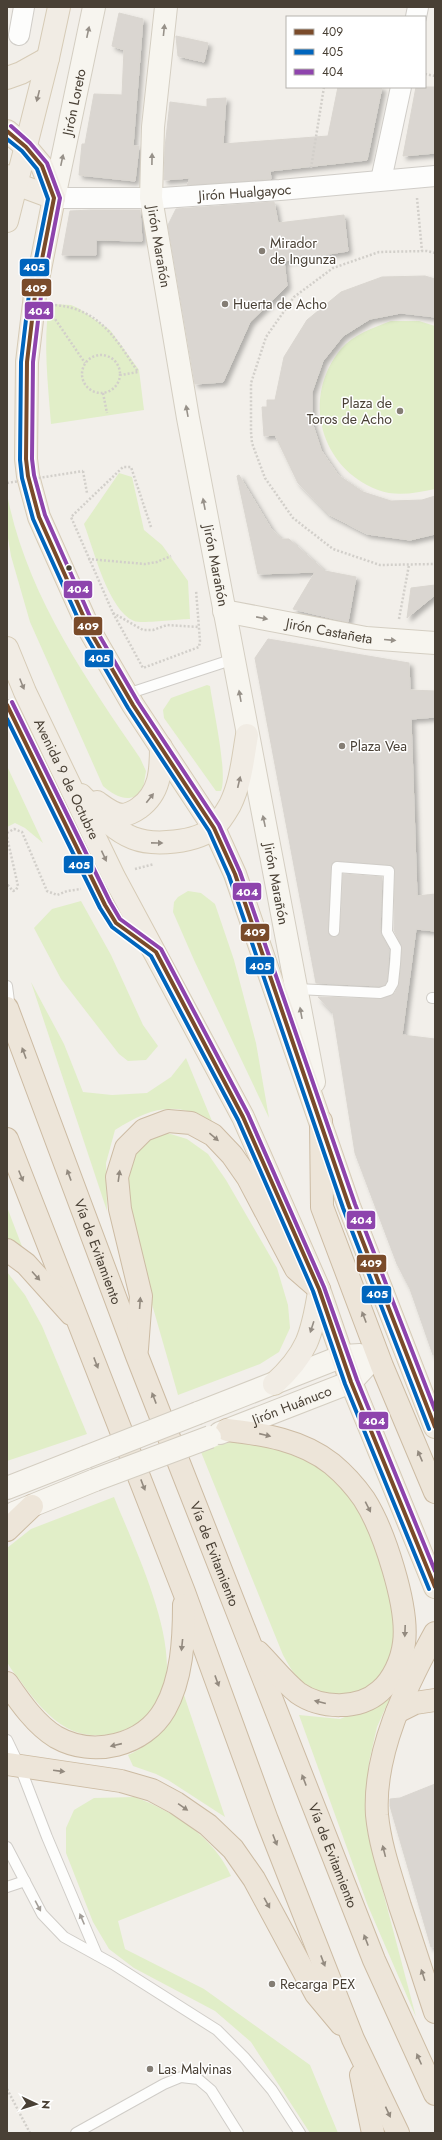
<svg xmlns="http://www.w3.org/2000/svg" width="442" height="2140" font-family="Jost,sans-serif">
<defs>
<filter id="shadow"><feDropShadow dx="3.5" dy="3.5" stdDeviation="2" flood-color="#0004"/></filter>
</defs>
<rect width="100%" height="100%" fill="#f2efea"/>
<!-- green -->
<g fill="#e1eec8">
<path d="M49 304 71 305 78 308 110 330 139 370 144 410 51 424C48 384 43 343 49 304Z"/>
<path d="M391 321H419L435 326V489C416 493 396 497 378 490 320 468 301 397 341 349 354 334 373 328 391 321Z"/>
<path d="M119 473 132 477 144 530 162 545 188 581 190 619C178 619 142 624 134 621 108 610 94 550 84 524Z"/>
<path d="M7 494C26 593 84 676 140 758L146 771 143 789C131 805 116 797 103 786L30 622 11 556 7 532Z"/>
<path d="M207 685 210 686C213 708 228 774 221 791H216L164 718 163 710 171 698Z"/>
<polygon points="7,766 43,843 25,828 15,823 7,827"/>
<polygon points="188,891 201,893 215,904 234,960 256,1043 269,1118 194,960 173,912 174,902 178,897"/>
<polygon points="81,901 111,955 143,1025 158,1046 146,1060 128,1061 119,1054 61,979 34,928 52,909"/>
<path d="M31 982 64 1044 83 1092 112 1095 147 1093 171 1077 186 1058 212 1121C174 1100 150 1108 115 1130L106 1163 107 1211Z"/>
<polygon points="164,1132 187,1139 208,1154 226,1180 277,1268 288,1305 290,1328 279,1352 260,1364 178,1395 133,1238 127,1209 128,1158 143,1138"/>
<polygon points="7,1207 23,1249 7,1239"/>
<polygon points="7,1272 25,1295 42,1326 87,1434 7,1461"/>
<path d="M242 1440C271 1445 300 1453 325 1469 363 1493 402 1607 394 1650 392 1664 383 1679 371 1688 367 1691 339 1698 333 1698 328 1698 315 1693 311 1690 298 1681 290 1668 283 1655L201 1452 222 1444Z"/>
<path d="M114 1497C133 1545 179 1638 164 1689 152 1727 102 1747 67 1728 49 1718 34 1700 22 1683 18 1677 9 1668 7 1661 5 1653 7 1641 7 1633 7 1605 7 1577 7 1548L31 1529Z"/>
<polygon points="396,1684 377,1727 369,1762 366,1797 368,1835 416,2017 368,1906 299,1715 340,1719 367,1708"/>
<path d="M184 1695 225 1817 168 1780 156 1774 133 1766 128 1755C156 1743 170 1721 184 1695Z"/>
<path d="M135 1797C174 1812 214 1837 231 1876L118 1921 125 1949 204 1989 310 2065 338 2133H310L251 2042 215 2011 134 1968 109 1949 93 1922 66 1853V1828L74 1810 94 1798Z"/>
</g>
<!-- building -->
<g fill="#dad6d1" stroke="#dad6d0" filter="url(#shadow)">
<polygon points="119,13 143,19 133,146 139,146 135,181 79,175 82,144 85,144 94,94 122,95 124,50 112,46"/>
<polygon points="176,36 208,43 204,62 178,56"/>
<polygon points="338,87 382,87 367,160 270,171 271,179 187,185 190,178 164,180 165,147 170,102 207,107 207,99 226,98 223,144 328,136"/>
<polygon points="416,87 435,87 435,153 403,156"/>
<polygon points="274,202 278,223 344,215 348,251 284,261 287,286 250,322 223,382 195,384 168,225 176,209"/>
<polygon points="91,210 140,210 142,241 96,240 96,255 62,255 70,211"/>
<polygon points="425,276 435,279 435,317 401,313 370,319 343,336 323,361 312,392 312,422 321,450 338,475 363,492 391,501 422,500 435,496 435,534 410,540 367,534 328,514 298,483 275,435 264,436 262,407 267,407 267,400 275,400 284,357 307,320 341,292 382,277"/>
<polygon points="239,475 272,530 282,539 289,539 325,571 356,577 348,622 293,609 315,572 258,574 237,476"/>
<polygon points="435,585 435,595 407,618 411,588"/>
<polygon points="268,639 409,663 410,690 435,691 435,717 411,719 417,896 435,894 435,931 416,929 402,1035 435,1039 435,1355 433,1355 410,1289 397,1264 355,1153 333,1013 318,997 380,999 395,993 399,984 402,948 394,930 395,868 390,865 338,861 332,863 331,867 328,931 328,934 333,937 337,937 340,931 343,874 382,877 380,932 389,950 387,981 385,985 379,986 316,983 255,658"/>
<polygon points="435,1784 435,1947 431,1947 390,1806 390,1799 400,1798"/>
</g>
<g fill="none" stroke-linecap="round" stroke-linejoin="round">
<defs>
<g id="lane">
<polyline points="127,694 234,659"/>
<polyline points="7,705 105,905 116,923 143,943"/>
<polyline points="7,986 10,1009"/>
<polyline points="297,989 380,993 389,990 393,983 395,964 396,948 387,932 389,871 337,867 334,931"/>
<polyline points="432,998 435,998"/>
<polyline points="7,1740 20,1767 47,1837 97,1955"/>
<polyline points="7,1847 42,1914 64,1937 113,1964 217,2030 244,2057 272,2090 300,2133"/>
<polyline points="7,1887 25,1881"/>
<polyline points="76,2133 164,2084 181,2077 198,2079 211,2090 238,2133"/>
</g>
<g id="street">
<polyline points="416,17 418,7"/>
<polyline points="19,35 24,7"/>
<polyline points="381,180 401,87"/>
<path id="s1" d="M54 198H162L280 190 435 176"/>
</g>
<g id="secondary">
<path id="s2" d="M166 7 153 127 151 198 188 418 314 1082"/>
<path id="s3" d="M54 198 94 7"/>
<path id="s4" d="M224 611 366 638 435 643"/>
<polyline points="198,1413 343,1356 360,1355"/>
<path id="s5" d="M220 1433 351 1382 377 1354"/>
<polyline points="7,1488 86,1457"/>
<polyline points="14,1513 95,1480"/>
</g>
<g id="primary">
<polyline points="7,78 21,73 48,58"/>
<polyline points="7,131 26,147 42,166 54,198 35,295 27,362 26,459 28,476 39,517 90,631 133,705 214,828 235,874 349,1206 435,1427"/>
<polyline points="7,176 16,184 54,198"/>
<polyline points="7,221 48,58 59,7"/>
<path id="s6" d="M7 648 25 692 114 877 243 1117 319 1289 351 1382 435 1587"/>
<path d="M81 795C96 810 112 830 133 838 153 846 197 843 214 827 220 822 226 812 230 805 241 783 243 758 247 735"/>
<path d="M97 802C104 807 112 814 122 815 127 815 135 811 139 808 160 793 161 771 161 747"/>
<path d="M274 1384C307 1354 312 1335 319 1292"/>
</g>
<g id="highway">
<path id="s7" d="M7 1008 137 1356 374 1960 435 2094"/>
<polyline points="321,1121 322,1207 382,1366 435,1492"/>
<polyline points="7,1139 184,1592 267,1820 353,2039 398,2133"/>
<polyline points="7,1250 26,1264 71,1314"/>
<polyline points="137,1349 141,1296 120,1209 117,1177 126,1148 144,1130 168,1121 191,1123 213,1135 232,1155 248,1178 296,1269 319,1289"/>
<path d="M227 1430C263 1434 302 1440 332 1464 344 1474 355 1486 364 1499 384 1530 409 1607 404 1643 402 1660 393 1680 380 1691 359 1710 321 1709 298 1693 283 1681 271 1665 258 1652"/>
<polyline points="7,1530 32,1506"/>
<path d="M435 1633C406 1686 373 1753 377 1815 380 1846 391 1876 400 1906 412 1941 423 1976 435 2012"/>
<path d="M7 1683C20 1702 36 1725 56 1737 93 1758 144 1746 165 1709 182 1679 184 1639 184 1605"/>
<polyline points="397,1712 415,1703 435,1700"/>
<polyline points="7,1764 121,1781 152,1790 176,1803 208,1825 233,1849 254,1879 316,1994 341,2024"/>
<polyline points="361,2075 373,2133"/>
</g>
</defs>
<!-- lane casing -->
<use href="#lane" stroke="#d0cdc8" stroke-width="12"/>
<!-- street casing -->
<use href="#street" stroke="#d0cdc8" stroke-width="22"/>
<!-- secondary casing -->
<use href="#secondary" stroke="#d4cec2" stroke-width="24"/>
<!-- primary casing -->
<use href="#primary" stroke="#d6cbb6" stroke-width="24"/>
<!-- highway casing -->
<use href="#highway" stroke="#ccbba3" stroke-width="24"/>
<!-- path -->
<g stroke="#d2cfca" stroke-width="2.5" stroke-dasharray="2 2" stroke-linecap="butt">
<polyline points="425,74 435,76"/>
<polyline points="311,168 324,87"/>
<polyline points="417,198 422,251"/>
<polyline points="435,253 427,251 379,252 333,268 294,297 266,337 251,383 251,432 252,443 265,478 293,518 333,549 380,565 435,564"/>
<path d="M55 305C99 309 115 337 138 372L121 375"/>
<polyline points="53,316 85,363"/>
<circle cx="101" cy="374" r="19"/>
<polyline points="103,393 107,413"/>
<polyline points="83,471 87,493"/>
<polyline points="151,527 131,467 123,467 71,517 113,613 143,668 199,647 200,641 196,590"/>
<polyline points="88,559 145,564 157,562 171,556"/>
<polyline points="113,613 143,630 153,630 167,625 199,627"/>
<polyline points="399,619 409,565"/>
<polyline points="7,833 14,829 22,832 47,891 57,895 67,891 81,889"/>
<polyline points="7,837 18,886 16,890 13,891 7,884"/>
<polyline points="135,869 154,864"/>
<polyline points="7,2089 30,2133"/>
</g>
<!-- lane -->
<use href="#lane" stroke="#fdfdfc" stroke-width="10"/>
<!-- street -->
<use href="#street" stroke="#fdfdfc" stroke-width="20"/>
<!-- secondary -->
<use href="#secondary" stroke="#f7f5ef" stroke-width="22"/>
<!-- primary -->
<use href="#primary" stroke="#f1ece4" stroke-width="22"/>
<!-- highway -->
<use href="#highway" stroke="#ede5d9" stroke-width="22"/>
<defs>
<g id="secondary-bridge">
<polyline points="86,1457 198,1413"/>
<polyline points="95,1480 210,1437"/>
</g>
</defs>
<!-- secondary-bridge casing -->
<use href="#secondary-bridge" stroke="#d4cec2" stroke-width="24" stroke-linecap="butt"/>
<!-- path-bridge -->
<polyline stroke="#d2cfca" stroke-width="2.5" stroke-dasharray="2 2" stroke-linecap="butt" points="7,483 83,471"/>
<!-- secondary-bridge -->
<use href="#secondary-bridge" stroke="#f7f5ef" stroke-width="22"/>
<defs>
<g id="bus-1">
<polyline points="7,131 26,147 42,166 54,198 35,295 27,362 26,459 28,476 39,517 90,631 133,705 214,828 235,874 349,1206 435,1427"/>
<polyline points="7,705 105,905 116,923 156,952 243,1117 319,1289 351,1382 435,1587"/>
</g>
<g id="bus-2">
<polyline points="7,139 22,151 37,169 48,199 29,294 21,362 20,460 22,478 33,519 85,634 128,708 209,831 229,876 343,1208 429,1429"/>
<polyline points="7,719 100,908 112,927 151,956 238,1120 313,1291 345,1384 429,1589"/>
</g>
<g id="bus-3">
<polyline points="11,126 30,143 47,163 60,198 41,296 33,362 32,459 34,475 45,515 95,628 138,702 219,825 240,872 355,1204 435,1410"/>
<polyline points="12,702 110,902 120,919 161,949 248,1114 324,1287 357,1380 435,1571"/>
</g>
</defs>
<!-- bus-1 casing -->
<use href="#bus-1" stroke="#fff" stroke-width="7"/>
<!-- bus-2 casing -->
<use href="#bus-2" stroke="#fff" stroke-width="7"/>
<!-- bus-3 casing -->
<use href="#bus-3" stroke="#fff" stroke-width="7"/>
<!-- bus-1 -->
<use href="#bus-1" stroke="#7a4b2a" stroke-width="4"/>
<!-- bus-2 -->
<use href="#bus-2" stroke="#0065bd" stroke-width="4"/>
<!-- bus-3 -->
<use href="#bus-3" stroke="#8e44ad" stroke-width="4"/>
</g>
<!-- one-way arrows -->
<defs><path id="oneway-solid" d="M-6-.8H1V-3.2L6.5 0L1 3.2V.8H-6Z"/></defs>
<g fill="#979189">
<use href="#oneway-solid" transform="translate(164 30) rotate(-84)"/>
<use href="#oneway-solid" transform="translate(88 32) rotate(-78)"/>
<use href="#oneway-solid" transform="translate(152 159) rotate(-89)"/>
<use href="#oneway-solid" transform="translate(62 160) rotate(-78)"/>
<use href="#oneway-solid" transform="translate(187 411) rotate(-100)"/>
<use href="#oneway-solid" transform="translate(204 504) rotate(-101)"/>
<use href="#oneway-solid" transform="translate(262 618) rotate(11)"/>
<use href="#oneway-solid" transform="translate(390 640) rotate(5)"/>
<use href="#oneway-solid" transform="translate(240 696) rotate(-100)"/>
<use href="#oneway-solid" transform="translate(264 821) rotate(-102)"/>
<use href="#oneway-solid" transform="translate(301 1013) rotate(-100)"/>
</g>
<g fill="#958d84">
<use href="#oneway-solid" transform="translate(38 96) rotate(104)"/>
<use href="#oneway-solid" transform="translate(22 684) rotate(68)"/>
<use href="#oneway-solid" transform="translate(239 782) rotate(-77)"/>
<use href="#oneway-solid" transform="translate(150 798) rotate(-52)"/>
<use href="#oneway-solid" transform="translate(157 843) rotate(1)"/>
<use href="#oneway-solid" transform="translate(104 856) rotate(65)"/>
<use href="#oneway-solid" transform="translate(312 1327) rotate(108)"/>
</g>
<g fill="#938a7f">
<use href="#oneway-solid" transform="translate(24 1053) rotate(-110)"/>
<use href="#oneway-solid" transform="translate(214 1137) rotate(40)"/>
<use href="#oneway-solid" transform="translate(69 1175) rotate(-110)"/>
<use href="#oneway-solid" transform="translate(21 1176) rotate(68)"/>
<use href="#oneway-solid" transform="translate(119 1176) rotate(-82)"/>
<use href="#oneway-solid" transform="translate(36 1276) rotate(48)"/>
<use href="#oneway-solid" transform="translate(140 1303) rotate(-86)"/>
<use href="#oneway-solid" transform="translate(364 1317) rotate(-111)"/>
<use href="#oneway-solid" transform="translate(96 1363) rotate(69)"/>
<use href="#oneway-solid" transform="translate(154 1398) rotate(-111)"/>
<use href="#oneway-solid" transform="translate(265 1435) rotate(13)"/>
<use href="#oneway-solid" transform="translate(420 1456) rotate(-113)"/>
<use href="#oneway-solid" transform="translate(143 1485) rotate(69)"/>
<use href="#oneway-solid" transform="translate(368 1507) rotate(63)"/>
<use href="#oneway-solid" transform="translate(405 1631) rotate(92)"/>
<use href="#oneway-solid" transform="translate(182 1645) rotate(96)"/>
<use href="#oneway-solid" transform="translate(217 1681) rotate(70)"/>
<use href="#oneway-solid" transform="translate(320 1702) rotate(-166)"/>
<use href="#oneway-solid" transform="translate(116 1745) rotate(167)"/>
<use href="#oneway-solid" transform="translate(59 1771) rotate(7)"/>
<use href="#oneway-solid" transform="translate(304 1780) rotate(-111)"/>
<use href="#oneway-solid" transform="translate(183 1807) rotate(35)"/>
<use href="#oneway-solid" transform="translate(275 1840) rotate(69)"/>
<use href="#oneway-solid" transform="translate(384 1851) rotate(-104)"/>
<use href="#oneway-solid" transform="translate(267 1903) rotate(61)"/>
<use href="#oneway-solid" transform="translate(366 1940) rotate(-111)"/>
<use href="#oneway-solid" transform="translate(323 1961) rotate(69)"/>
<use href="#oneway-solid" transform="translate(423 1975) rotate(-108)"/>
<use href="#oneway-solid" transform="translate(419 2059) rotate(-114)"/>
<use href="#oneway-solid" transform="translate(388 2112) rotate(65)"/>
</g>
<g fill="#a39e98">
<use href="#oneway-solid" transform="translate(38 1906) rotate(62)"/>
<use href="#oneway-solid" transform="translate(82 1919) rotate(-113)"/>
</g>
<!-- markers -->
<g fill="#847d74" stroke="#fff" stroke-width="1.5">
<circle cx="262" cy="251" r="4"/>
<circle cx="225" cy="304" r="4"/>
<circle cx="400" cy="411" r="4"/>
<circle cx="342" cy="746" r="4"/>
<circle cx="272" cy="1984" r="4"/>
<circle cx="150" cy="2069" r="4"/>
</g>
<circle fill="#494035" stroke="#fff" stroke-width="1.5" cx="69" cy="568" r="3.5"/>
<g text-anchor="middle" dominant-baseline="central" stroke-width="3" stroke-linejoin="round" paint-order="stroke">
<!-- street labels -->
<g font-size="14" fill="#494035" stroke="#fff">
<text stroke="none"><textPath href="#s3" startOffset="98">Jirón Loreto</textPath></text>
<text stroke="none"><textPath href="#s1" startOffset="191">Jirón Hualgayoc</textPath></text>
<text stroke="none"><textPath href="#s2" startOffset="241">Jirón Marañón</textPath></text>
<text stroke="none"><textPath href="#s2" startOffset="565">Jirón Marañón</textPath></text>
<text stroke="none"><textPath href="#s4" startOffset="107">Jirón Castañeta</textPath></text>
<text stroke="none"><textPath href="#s6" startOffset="144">Avenida 9 de Octubre</textPath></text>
<text stroke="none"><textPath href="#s2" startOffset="889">Jirón Marañón</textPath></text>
<text stroke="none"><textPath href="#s7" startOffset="260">Vía de Evitamiento</textPath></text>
<text stroke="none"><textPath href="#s5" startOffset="77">Jirón Huánuco</textPath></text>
<text stroke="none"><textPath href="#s7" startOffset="584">Vía de Evitamiento</textPath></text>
<text stroke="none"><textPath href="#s7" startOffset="908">Vía de Evitamiento</textPath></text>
</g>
<!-- poi labels -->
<g font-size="14" fill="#494035" stroke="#fff" text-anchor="start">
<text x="270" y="243">Mirador<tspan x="270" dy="16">de Ingunza</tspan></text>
<text x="233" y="304">Huerta de Acho</text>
<text x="392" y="403" text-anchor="end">Plaza de<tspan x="392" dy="16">Toros de Acho</tspan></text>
<text x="350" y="746">Plaza Vea</text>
<text x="280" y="1984">Recarga PEX</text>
<text x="158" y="2069">Las Malvinas</text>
</g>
</g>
<g stroke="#fff" stroke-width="1.5">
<rect x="19" y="258" width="31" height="19" rx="4" fill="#0065bd"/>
<rect x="21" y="278" width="31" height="19" rx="4" fill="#7a4b2a"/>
<rect x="24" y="301" width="30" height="19" rx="4" fill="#8e44ad"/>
<rect x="63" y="580" width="30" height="19" rx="4" fill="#8e44ad"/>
<rect x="73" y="616" width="30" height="20" rx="4" fill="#7a4b2a"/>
<rect x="84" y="649" width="30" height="19" rx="4" fill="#0065bd"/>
<rect x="63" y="855" width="31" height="19" rx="4" fill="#0065bd"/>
<rect x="232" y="882" width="30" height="19" rx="4" fill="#8e44ad"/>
<rect x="240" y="923" width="30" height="19" rx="4" fill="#7a4b2a"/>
<rect x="245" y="956" width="30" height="19" rx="4" fill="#0065bd"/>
<rect x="346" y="1210" width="30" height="20" rx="4" fill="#8e44ad"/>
<rect x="356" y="1254" width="31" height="19" rx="4" fill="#7a4b2a"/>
<rect x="361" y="1285" width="31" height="19" rx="4" fill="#0065bd"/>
<rect x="358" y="1411" width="31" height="19" rx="4" fill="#8e44ad"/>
</g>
<g font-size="11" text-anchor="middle" font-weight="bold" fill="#fff">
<text x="34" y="271">405</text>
<text x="36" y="292">409</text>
<text x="39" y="315">404</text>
<text x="78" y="593">404</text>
<text x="88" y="630">409</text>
<text x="99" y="662">405</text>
<text x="79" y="869">405</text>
<text x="247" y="896">404</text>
<text x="255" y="936">409</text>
<text x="260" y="970">405</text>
<text x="361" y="1224">404</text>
<text x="371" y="1267">409</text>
<text x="377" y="1298">405</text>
<text x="374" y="1425">404</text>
</g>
<!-- border -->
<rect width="442" height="2140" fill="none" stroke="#494035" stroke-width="16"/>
<!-- legend -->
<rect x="286" y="16" width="140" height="72" fill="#ffffff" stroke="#b6b3ae"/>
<rect x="294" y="29" width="20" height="6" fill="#7a4b2a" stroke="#b6b3ae"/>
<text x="322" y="36" font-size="12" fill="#494035">409</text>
<rect x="294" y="49" width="20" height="6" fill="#0065bd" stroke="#b6b3ae"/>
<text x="322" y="56" font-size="12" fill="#494035">405</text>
<rect x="294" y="69" width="20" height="6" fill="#8e44ad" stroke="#b6b3ae"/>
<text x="322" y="76" font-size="12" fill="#494035">404</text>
<!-- north arrow -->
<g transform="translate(36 2104) rotate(94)" stroke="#ffffff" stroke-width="3" paint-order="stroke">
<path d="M0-3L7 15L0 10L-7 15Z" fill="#494035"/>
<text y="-6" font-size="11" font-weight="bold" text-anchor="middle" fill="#494035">N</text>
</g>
</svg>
